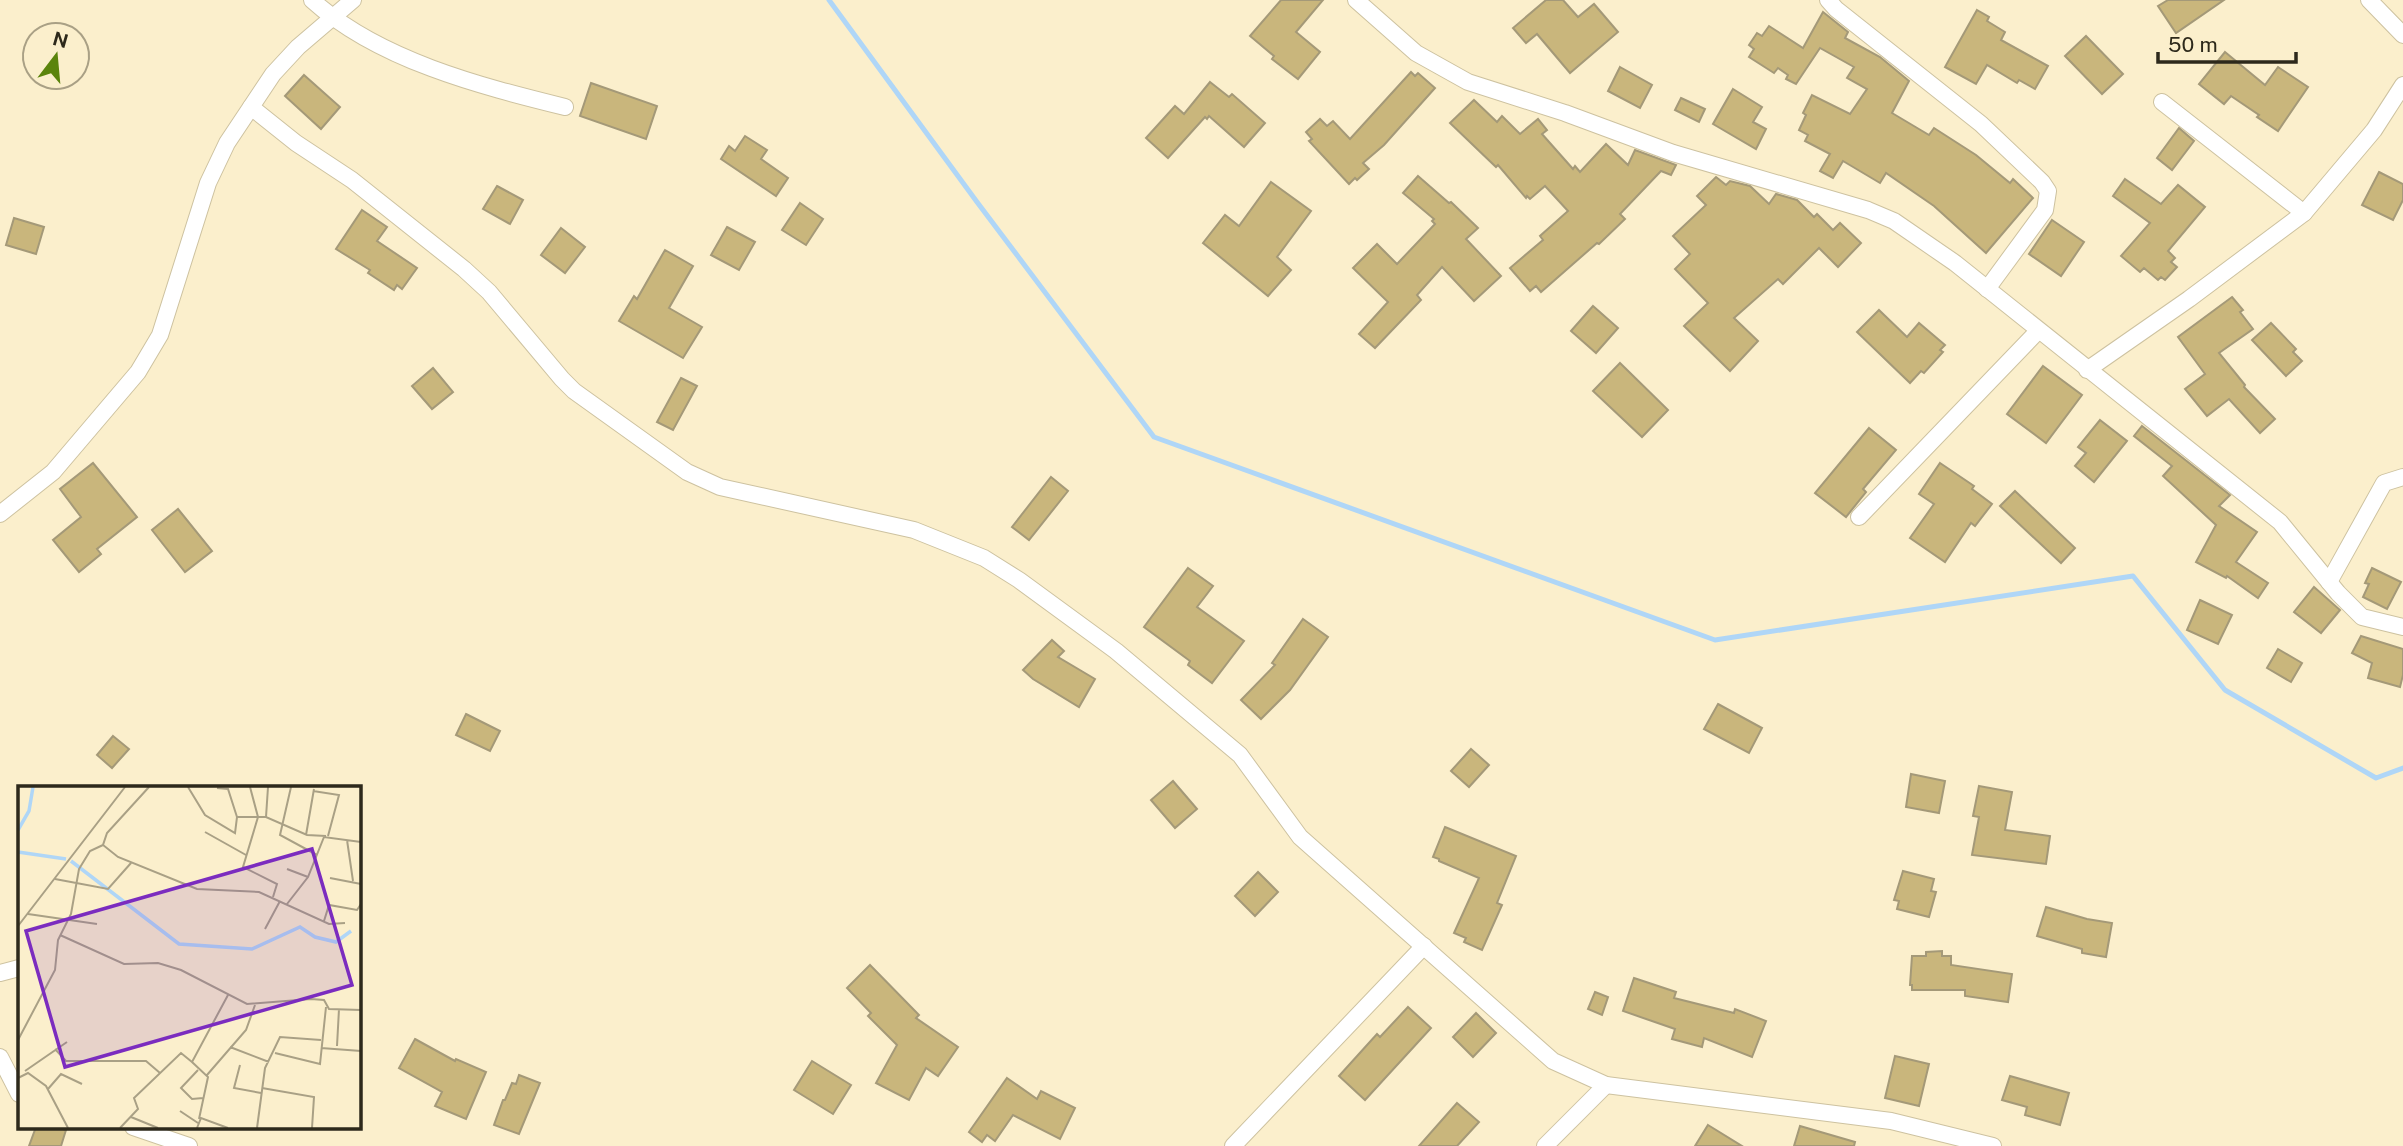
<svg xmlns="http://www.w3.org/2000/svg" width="2403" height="1146" font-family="'Public Sans',sans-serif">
<rect width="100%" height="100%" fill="#fbefcc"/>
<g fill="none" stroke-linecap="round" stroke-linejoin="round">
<!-- stream -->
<polyline stroke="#afd6f7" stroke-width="5" points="829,0 977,202 1154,437 1715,640 2133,576 2225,690 2376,778 2403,768"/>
</g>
<!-- building -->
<g fill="#c9b67c" stroke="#a49978" stroke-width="2">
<polygon points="1281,0 1323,0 1296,32 1320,52 1298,79 1272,59 1274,56 1250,36"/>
<polygon points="1546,0 1563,0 1578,17 1594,4 1618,32 1570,73 1537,34 1526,43 1513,28"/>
<polygon points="2168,0 2224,0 2176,33 2158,6"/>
<polygon points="1977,10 1989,17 1987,21 2005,32 2001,40 2048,66 2035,89 2019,80 2017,83 1987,65 1976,84 1945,67"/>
<polygon points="1823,12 1848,32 1845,38 1880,57 1909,81 1892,113 1929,135 1934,128 1976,155 2010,183 2013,179 2033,198 1986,253 1934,206 1886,173 1880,183 1843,161 1833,178 1820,171 1830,154 1805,141 1808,135 1799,130 1806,115 1803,113 1812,95 1850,114 1867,89 1847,78 1854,67 1820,48 1796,84 1786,79 1788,75 1778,68 1774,73 1749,57 1754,49 1749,45 1757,33 1762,36 1769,26 1803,48"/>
<polygon points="2086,36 2123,74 2102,94 2065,56"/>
<polygon points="2225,52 2265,85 2278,67 2308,87 2278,131 2257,117 2259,115 2231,96 2224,104 2199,84"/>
<polygon points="1620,67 1652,85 1640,108 1608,91"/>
<polygon points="1411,72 1415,76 1418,73 1435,88 1384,145 1363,163 1369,169 1357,180 1355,178 1349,184 1309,141 1312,139 1306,132 1320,119 1327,126 1333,121 1350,139"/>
<polygon points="304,75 340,107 321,129 285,96"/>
<polygon points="1210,82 1229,97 1232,94 1265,123 1244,147 1209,116 1207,119 1205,117 1168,158 1146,138 1175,106 1184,114"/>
<polygon points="591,83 657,106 646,139 580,116"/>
<polygon points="1733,89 1762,107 1753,122 1766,129 1756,149 1713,124"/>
<polygon points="1681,98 1705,109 1699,122 1675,110"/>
<polygon points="1474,100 1497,122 1502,116 1520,134 1538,119 1547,130 1542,134 1573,169 1575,166 1580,172 1606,144 1628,165 1635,150 1676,165 1671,175 1661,171 1620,214 1625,219 1599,244 1597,243 1541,292 1536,286 1530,291 1510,268 1543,240 1540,236 1568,211 1545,186 1530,199 1527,196 1526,198 1498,165 1496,167 1450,123"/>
<polygon points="2179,128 2194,141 2172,170 2157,158"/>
<polygon points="745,136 767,150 761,159 788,178 776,196 721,159 729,146 735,151"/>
<polygon points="2379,172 2403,184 2403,200 2393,220 2362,205"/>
<polygon points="1418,176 1449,203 1451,202 1478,228 1466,239 1501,276 1474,301 1442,267 1417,295 1421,300 1375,348 1359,334 1388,302 1353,268 1377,244 1397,264 1435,224 1432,221 1434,219 1403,193"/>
<polygon points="1716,177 1726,185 1730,181 1750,186 1769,204 1776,194 1797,200 1814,217 1817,214 1833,230 1840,223 1861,243 1838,267 1819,248 1783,284 1778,279 1734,318 1758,341 1730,371 1684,326 1708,303 1675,269 1690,254 1673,236 1706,205 1697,196"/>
<polygon points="2125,179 2161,204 2178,185 2205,207 2168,251 2175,258 2171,262 2177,267 2165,280 2161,277 2158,280 2144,268 2140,272 2121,256 2150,223 2113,196"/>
<polygon points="1271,182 1311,211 1277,257 1291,270 1268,296 1203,243 1225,215 1239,226"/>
<polygon points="497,186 523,200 510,224 483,209"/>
<polygon points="800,203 823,219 806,245 782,230"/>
<polygon points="362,210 387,227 377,241 417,268 402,289 397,285 394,290 368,273 370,270 336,249"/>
<polygon points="14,218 44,227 36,254 6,245"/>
<polygon points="2052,220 2084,242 2061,276 2029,254"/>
<polygon points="727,227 755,242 739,270 711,255"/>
<polygon points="561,228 585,247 565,273 541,255"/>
<polygon points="665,250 693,266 669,308 702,327 683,358 619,321 634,296 637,299"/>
<polygon points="2232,297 2243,310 2240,312 2253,329 2219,353 2245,385 2244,387 2275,419 2260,433 2229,399 2207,416 2185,389 2205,374 2178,337"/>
<polygon points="1593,306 1618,328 1596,353 1571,331"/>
<polygon points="1879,310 1907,337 1919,323 1945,345 1940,350 1943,352 1924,373 1921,371 1910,383 1857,332"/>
<polygon points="2271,323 2296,349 2293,352 2302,361 2286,376 2252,340"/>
<polygon points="1620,363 1668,410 1642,437 1593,391"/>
<polygon points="2043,366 2082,395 2046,443 2007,414"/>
<polygon points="433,368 453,392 432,409 412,386"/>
<polygon points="681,378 697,386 673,430 657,422"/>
<polygon points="2100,420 2127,441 2094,482 2075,466 2086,453 2078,447"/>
<polygon points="2142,426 2230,495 2219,506 2257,532 2236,562 2268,583 2258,598 2227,576 2226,578 2196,562 2216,525 2163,476 2172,466 2134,436"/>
<polygon points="1869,428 1896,450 1863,489 1866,492 1846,517 1815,493"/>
<polygon points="93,463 137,517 97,549 101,554 79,572 53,540 81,517 60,489"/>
<polygon points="1940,463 1974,486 1972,489 1992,504 1975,526 1971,523 1945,562 1910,538 1934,504 1919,494"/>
<polygon points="1051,477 1068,491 1029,540 1012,527"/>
<polygon points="2015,491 2075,548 2061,563 2000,506"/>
<polygon points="178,509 212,551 185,572 152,530"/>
<polygon points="1188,568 1213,586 1197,607 1244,641 1212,683 1188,665 1190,661 1144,627"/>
<polygon points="2372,568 2401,582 2387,609 2363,597 2369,584 2365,583"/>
<polygon points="2314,587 2340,610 2321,633 2294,612"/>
<polygon points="2200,600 2232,615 2218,644 2187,630"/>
<polygon points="1303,619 1328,637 1290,690 1261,719 1241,700 1275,665 1272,663"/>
<polygon points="2361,636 2403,649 2403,675 2400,687 2368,678 2372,663 2352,653"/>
<polygon points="1052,640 1064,651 1058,657 1095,679 1079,707 1033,679 1023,670"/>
<polygon points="2278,649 2302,663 2291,682 2267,668"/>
<polygon points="1718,704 1762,728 1749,753 1704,729"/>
<polygon points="466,714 500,731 490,751 456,735"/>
<polygon points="113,736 129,749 112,768 97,755"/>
<polygon points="1471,749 1489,765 1469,787 1451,771"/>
<polygon points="1911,774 1945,781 1939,813 1906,807"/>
<polygon points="1173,781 1197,809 1175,828 1151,800"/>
<polygon points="1979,786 2012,792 2005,830 2050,836 2046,864 1972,855 1979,817 1973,816"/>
<polygon points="1445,827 1516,856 1497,903 1502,905 1482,950 1464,942 1466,938 1454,933 1479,878 1439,861 1439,859 1433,857"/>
<polygon points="1903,871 1934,879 1931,891 1936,892 1929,917 1897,909 1899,901 1894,900"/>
<polygon points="1258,872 1278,892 1255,916 1235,896"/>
<polygon points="2046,907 2087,919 2112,923 2106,957 2082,953 2082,949 2037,936"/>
<polygon points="1942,951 1942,956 1951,956 1951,965 2012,974 2008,1002 1965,996 1965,990 1912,990 1912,985 1910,985 1912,956 1926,956 1926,952"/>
<polygon points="870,965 919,1015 916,1018 958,1047 938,1076 926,1068 909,1100 876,1083 897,1045 868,1016 871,1013 847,988"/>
<polygon points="1634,978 1676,992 1674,998 1734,1013 1735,1009 1766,1021 1752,1057 1704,1038 1702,1047 1672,1039 1675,1029 1623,1011"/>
<polygon points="1595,992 1608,997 1602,1015 1588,1009"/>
<polygon points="1408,1007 1431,1028 1365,1100 1339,1076 1377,1034 1380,1037"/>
<polygon points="1476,1013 1496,1033 1473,1057 1453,1037"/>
<polygon points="415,1039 455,1061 456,1059 486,1072 466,1119 435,1106 442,1092 399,1068"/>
<polygon points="1895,1056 1929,1064 1919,1106 1885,1098"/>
<polygon points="812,1061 851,1085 833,1114 794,1090"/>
<polygon points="519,1075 540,1083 519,1134 494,1125 503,1100 505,1100 512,1083 516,1084"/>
<polygon points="2010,1076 2069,1093 2060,1125 2025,1115 2027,1107 2002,1100"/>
<polygon points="1007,1078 1037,1099 1041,1091 1075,1108 1060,1139 1013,1115 995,1141 987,1135 982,1142 969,1132"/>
<polygon points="1457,1103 1479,1122 1457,1146 1419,1146"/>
<polygon points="1708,1125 1742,1146 1695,1146"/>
<polygon points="1800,1126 1855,1142 1854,1146 1794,1146"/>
<polygon points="36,1127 57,1127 66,1130 61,1146 29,1146"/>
</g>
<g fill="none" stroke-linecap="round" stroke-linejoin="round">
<defs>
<g id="minor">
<path d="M312 0C378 60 480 86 565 107"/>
<polyline points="1356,0 1416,53 1468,82 1565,113 1673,153 1868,210 1894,221 1955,263 2280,522 2338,593 2362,617 2403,627"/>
<polyline points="1828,0 1836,9 1981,124 2042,182 2048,191 2045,210 1987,289"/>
<polyline points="2369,0 2403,35"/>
<polyline points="2162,102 2304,213"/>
<polyline points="251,107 296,143 352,180 464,269 489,292 562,379 574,391 687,472 720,487 914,530 984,558 1019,580 1116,651 1240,755 1300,837 1553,1061 1606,1085 1891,1121 1993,1146"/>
<polyline points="2087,370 2189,299 2304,213 2374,130 2403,85"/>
<polyline points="0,514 53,472 138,372 160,335 208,183 227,143 273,74 298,47 353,0"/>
<polyline points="1859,517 2038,331"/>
<polyline points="2329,582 2384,483 2403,477"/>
<polyline points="0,973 19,968"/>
<polyline points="0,1057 19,1094"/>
<polyline points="133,1127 189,1146"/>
<polyline points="1233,1146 1424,946"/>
<polyline points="1545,1146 1606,1085"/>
</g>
</defs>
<!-- minor casing -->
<use href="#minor" stroke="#cdc2a0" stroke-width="18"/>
<!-- minor -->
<use href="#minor" stroke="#fff" stroke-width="16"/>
</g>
<!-- overview -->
<g transform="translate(18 786)">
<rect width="343" height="343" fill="#fbefcc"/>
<path fill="none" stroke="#afd6f7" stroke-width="3.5" d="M0 44 11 25 15 1M0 66 48 73M53 75 161 158 234 163 282 141 297 151 318 156 333 145"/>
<path fill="none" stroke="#a9a085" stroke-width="2" d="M131 1 89 47 85 59 100 71 179 103 241 106 311 138 327 137M170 1 187 29 217 47 219 31 210 3 199 2M232 1 240 31 225 81 259 98 255 111M273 1 262 49 299 69M295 5 321 9 310 50M219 31H248L289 49 308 50M248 31 250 1M187 46 228 69M288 49 296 3M329 54 335 95M269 83 290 91M312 92 343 98M37 93 90 103 113 77M269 118 290 91 306 51 343 56M10 128 79 138M306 135 311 119 339 124 343 118M0 140 107 1M247 143 262 115M42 149 106 178 140 177 163 184 229 218 293 213 306 214 311 223 343 224M0 254 37 184 40 154 53 128 61 83 72 65 85 59M319 260 321 223M212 261 251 276M303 262 343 265M37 263 48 275H128L142 287M257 267 302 278 308 221M222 279 216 302 243 307M180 284 163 302 174 313 185 312M7 285 49 256M189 289 228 244 237 219M0 292 10 287 28 300 50 342M244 302 296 311 294 342M30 303 43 288 64 298M162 325 180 337M113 331 140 342M181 333 190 291 174 276 210 209M102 342 120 323 116 312 163 267 174 276M179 342 183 332 210 342M239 342 247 282 262 251 303 254"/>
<path fill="#7b2cbf" fill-opacity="0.15" stroke="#7b2cbf" stroke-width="3.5" d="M294 63 334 199 47 281 8 145Z"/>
<rect width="343" height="343" fill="none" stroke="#2d291b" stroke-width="3.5"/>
</g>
<!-- north arrow -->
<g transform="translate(56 56) rotate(16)"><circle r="33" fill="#fbefcc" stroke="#a9a085" stroke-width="2"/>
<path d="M0-5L12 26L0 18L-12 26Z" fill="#5b840c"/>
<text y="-10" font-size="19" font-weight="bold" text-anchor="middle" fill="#2d291b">N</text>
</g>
<!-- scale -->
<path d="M2158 52v10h138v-10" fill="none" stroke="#2d291b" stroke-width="3.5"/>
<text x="2168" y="52" font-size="21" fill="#2d291b" stroke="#fbefcc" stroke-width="5" paint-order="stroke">50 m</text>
</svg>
